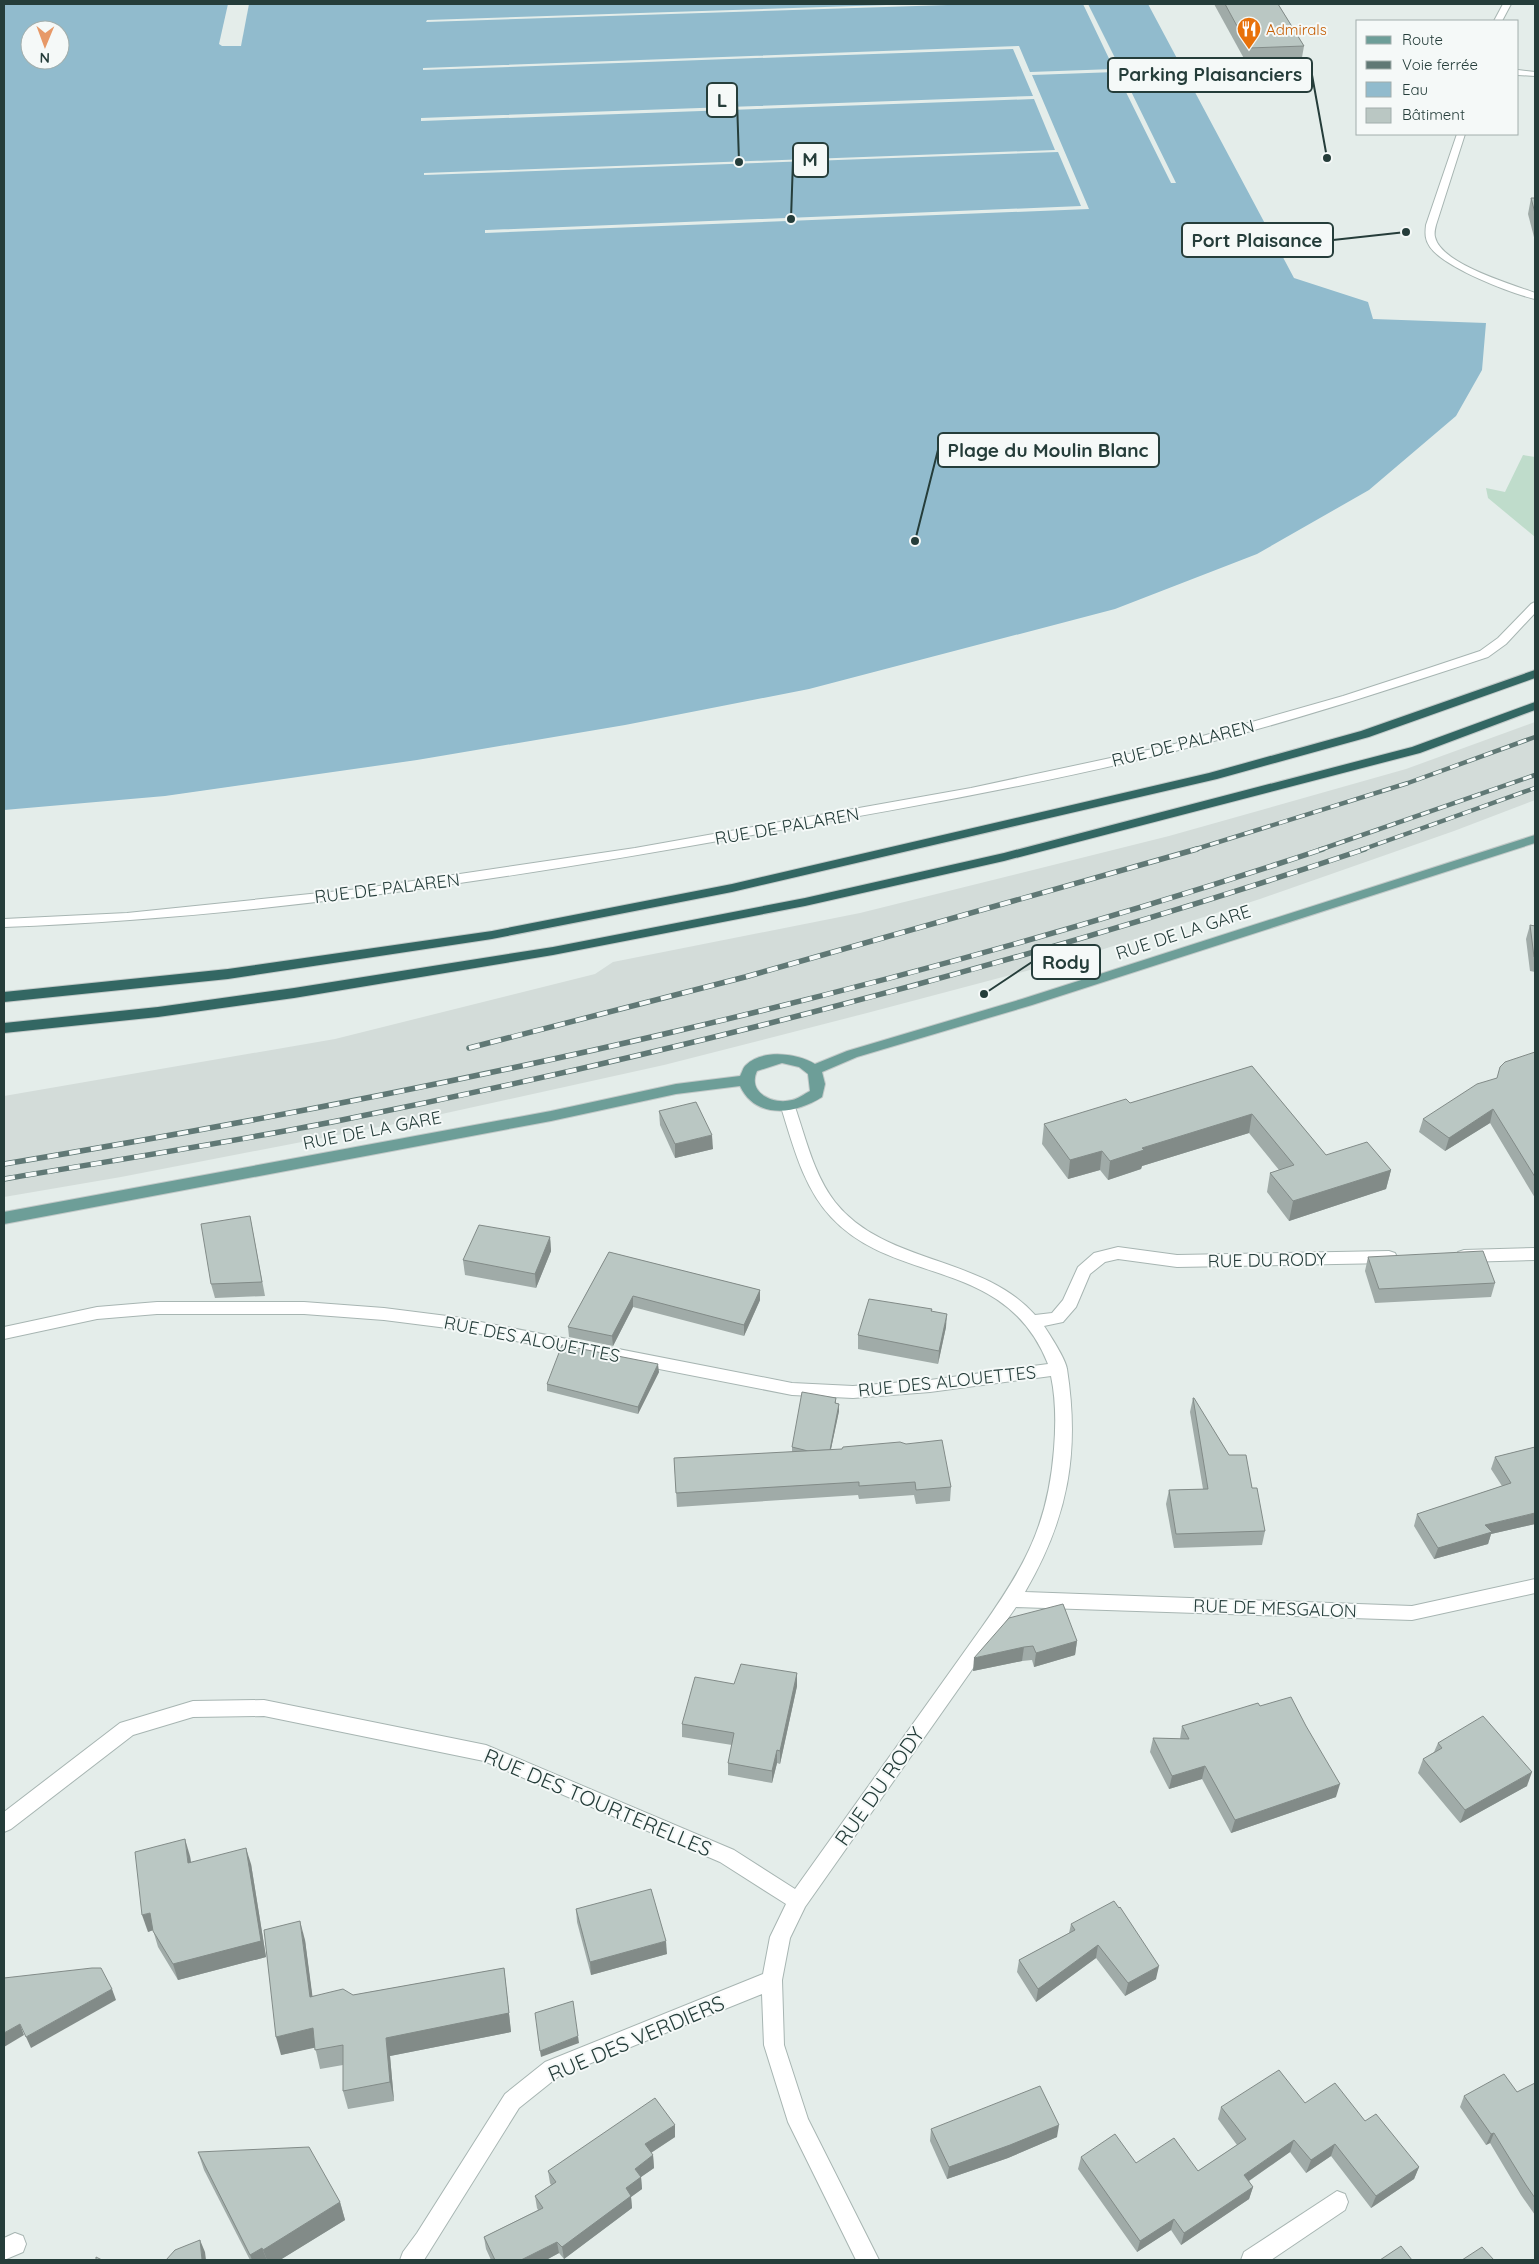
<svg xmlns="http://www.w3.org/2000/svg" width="1539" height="2264" font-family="Quicksand,sans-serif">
<rect width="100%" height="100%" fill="#e4edea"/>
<!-- built -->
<polygon fill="#d3dcd9" points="1535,722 1535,800 1454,831 1260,899 1079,957 867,1013 664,1065 410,1121 121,1177 4,1197 4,1096 335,1039 595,974 613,962 860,913 1169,836 1406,769"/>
<!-- green -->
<polygon fill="#bfdccb" points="1523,455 1535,457 1535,537 1488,498 1486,488 1505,492"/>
<!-- water -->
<path fill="#91bbcd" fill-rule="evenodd" d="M4 4H1148L1294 278 1368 302 1373 319 1486 323 1482 370 1456 416 1369 490 1257 554 1115 609 809 689 625 725 417 760 165 796 4 810ZM30 30H60V60H30Z"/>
<!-- pier -->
<g fill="#e4edea">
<polygon points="228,4 249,4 241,46 222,46 219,44"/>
<polygon points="918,4 978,4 426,22 427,20"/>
<polygon points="1083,4 1088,4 1120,68 1184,66 1185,69 1121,71 1176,183 1171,183 1116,72 1032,75 1089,209 485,233 485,230 487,230 1081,206 1058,152 424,175 424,173 1055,150 1034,99 421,121 421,118 1033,96 1013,49 423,70 423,68 1019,46 1030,72 1114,69"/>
</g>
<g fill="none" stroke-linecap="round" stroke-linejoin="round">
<defs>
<g id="minor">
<polygon points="1503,4 1511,4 1502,21 1494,21"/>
<polygon points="1518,70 1535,72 1535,76 1518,75"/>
<path d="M1457 134H1465L1436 225C1435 229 1434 233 1435 237 1441 264 1511 284 1535 293V299C1510 293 1445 268 1430 247 1425 240 1425 234 1426 225Z"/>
<path d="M1535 602V613L1506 644 1488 657C1385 691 1281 725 1175 751 1030 787 882 812 735 838 494 881 249 918 4 927V919L127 913 359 889 635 848 971 788 1171 745 1343 696 1426 669 1480 651 1498 638 1531 604Z"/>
<path d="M788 1102 793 1103 795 1107C806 1139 814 1175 835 1202 885 1265 982 1255 1035 1315L1052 1313 1063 1300 1078 1267 1094 1253 1118 1247 1177 1255 1389 1251 1395 1253 1397 1257 1395 1261 1389 1263 1177 1267 1118 1259 1105 1262 1090 1274 1076 1307 1063 1322 1044 1326C1050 1335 1066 1360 1067 1369 1080 1453 1068 1518 1025 1592L1412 1606 1535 1579V1593L1412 1620 1016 1607 805 1907 790 1938 782 1980 784 2045 808 2119 879 2260H856L788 2122 764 2045 762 1994 559 2076 519 2108 424 2260H400L403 2252 417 2233 505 2094 545 2062 763 1974 770 1937 786 1904 720 1862 484 1761 264 1716 193 1717 133 1735 11 1829 4 1832V1812L120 1723 193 1701 264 1700 486 1745 734 1850 795 1889 982 1627C1025 1566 1048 1525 1054 1449 1056 1424 1056 1400 1051 1376L930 1392 853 1398 792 1395 455 1329 384 1320 304 1314H157L97 1319 4 1339V1327L97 1307 157 1302H304L384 1308 455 1317 792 1383 853 1386 930 1380 1048 1364C1005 1256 896 1287 831 1217 803 1187 793 1145 781 1107L783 1103Z"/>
<polygon points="1535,1248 1535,1260 1464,1262 1458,1260 1456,1256 1458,1252 1464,1250"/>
<polygon points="1337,2191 1345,2194 1348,2202 1345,2210 1271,2260 1241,2260 1244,2252"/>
<polygon points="15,2233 23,2236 26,2244 23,2252 4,2260 4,2238"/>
</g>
<path id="major" d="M1535 835V843L1032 1005 857 1057 822 1072 825 1084 822 1097C796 1114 756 1120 740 1086L676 1094 551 1121 4 1224V1212L551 1111 676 1084 740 1076C742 1073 743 1067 746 1065 762 1049 797 1053 815 1064L847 1051 1022 999ZM782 1063 799 1067 808 1074 810 1091C804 1094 798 1099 792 1100 773 1105 747 1093 757 1071Z"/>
<g id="highway">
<polygon points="1535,670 1535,678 1369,737 1217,779 732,892 492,939 228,979 4,1002 4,992 228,969 492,931 732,884 1209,773 1361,731"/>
<polygon points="1535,702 1535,710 1420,753 1004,861 805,906 553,955 294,998 158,1017 4,1033 4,1023 158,1007 294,988 553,947 805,898 1004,853 1412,747"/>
</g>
</defs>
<!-- minor casing -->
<use href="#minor" stroke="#a7b5b2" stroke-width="2"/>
<!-- major casing -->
<use href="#major" stroke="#c2c9c8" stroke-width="2"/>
<!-- highway casing -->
<use href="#highway" stroke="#c2c9c8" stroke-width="2"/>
<!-- minor -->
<use href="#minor" fill="#fff" fill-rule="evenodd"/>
<!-- major -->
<use href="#major" fill="#6d9e98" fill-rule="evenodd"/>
<!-- highway -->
<use href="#highway" fill="#336763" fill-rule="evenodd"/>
<defs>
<g id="rail-far1">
<polyline points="1193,850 1408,783 1535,737"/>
<polyline points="1319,850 1535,775"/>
<polyline points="1361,850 1535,788"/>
</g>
<g id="rail">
<polyline points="469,1048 745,977 1197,849"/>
<path d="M4 1164C453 1089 890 994 1323 849"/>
<path d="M4 1179C115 1160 227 1143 337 1121 685 1051 1028 962 1365 849"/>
</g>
</defs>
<!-- rail-far1 casing -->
<use href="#rail-far1" stroke="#607875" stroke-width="4.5"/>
<!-- rail casing -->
<use href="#rail" stroke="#607875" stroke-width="5.5"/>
<!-- rail-far1 -->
<use href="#rail-far1" stroke="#f5f9f8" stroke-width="3" stroke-dasharray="9" stroke-linecap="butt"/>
<!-- rail -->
<use href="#rail" stroke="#f5f9f8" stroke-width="4" stroke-dasharray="11" stroke-linecap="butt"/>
</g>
<!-- wall -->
<g fill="#a0aba8">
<polygon points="1214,4 1278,4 1304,46 1301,63 1247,64"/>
<polygon points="1531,198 1535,198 1535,241 1528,214"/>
<polygon points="1530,925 1535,926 1535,972 1530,971 1526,939"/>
<polygon points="1535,1052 1535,1198 1490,1123 1445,1151 1419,1132 1423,1119 1497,1078"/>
<polygon points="1252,1066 1326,1155 1391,1170 1386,1189 1289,1221 1267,1192 1270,1173 1279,1170 1249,1133 1142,1166 1141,1169 1108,1180 1100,1170 1068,1179 1042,1144 1044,1124 1130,1103"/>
<polygon points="659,1111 713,1149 675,1158 660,1125"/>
<polygon points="250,1216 265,1296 215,1298 211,1284"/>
<polygon points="550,1237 551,1251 536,1288 465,1275 463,1260"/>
<polygon points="609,1252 760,1290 760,1300 744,1336 633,1307 613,1346 569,1337 568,1327"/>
<polygon points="1368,1257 1495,1283 1491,1297 1375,1303 1365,1271"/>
<polygon points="932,1309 932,1311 946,1327 938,1364 858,1349 858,1335"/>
<polygon points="659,1372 638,1414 547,1391 547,1384"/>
<polygon points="836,1398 836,1403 839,1404 839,1411 831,1449 951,1487 950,1501 916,1504 914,1495 859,1499 858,1495 677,1507 674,1458 792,1452 792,1447"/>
<polygon points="1193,1398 1229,1455 1252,1488 1265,1531 1262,1545 1174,1548 1166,1504 1169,1490 1203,1489 1190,1412"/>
<polygon points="1535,1447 1535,1524 1491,1534 1488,1544 1434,1559 1414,1526 1417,1514 1502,1486 1491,1469 1495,1457"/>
<polygon points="1009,1618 1077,1641 1075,1655 1034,1667 1032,1660 1022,1661 973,1671"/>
<polygon points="797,1673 797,1686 780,1764 777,1763 772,1783 728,1775 728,1763 732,1745 682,1737 682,1724 734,1684"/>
<polygon points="1260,1706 1336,1797 1231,1833 1202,1779 1169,1789 1150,1752 1153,1738 1180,1739 1182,1726"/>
<polygon points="1438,1743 1527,1786 1460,1823 1418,1773 1423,1759 1434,1752"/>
<polygon points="190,1856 191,1862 251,1864 266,1957 178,1980 158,1947 153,1930 148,1932"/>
<polygon points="576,1909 667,1954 591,1975 577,1922"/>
<polygon points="1071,1924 1156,1979 1125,1996 1096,1958 1036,2002 1017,1972 1019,1960 1069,1933"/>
<polygon points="305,1940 312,1996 353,1995 504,1968 511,2032 390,2056 394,2101 348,2109 343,2091 343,2065 320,2069 315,2047 281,2055"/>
<polygon points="1535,2083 1535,2215 1521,2195 1490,2143 1486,2145 1460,2107 1464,2096 1517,2092"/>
<polygon points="1305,2103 1365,2121 1419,2167 1414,2179 1371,2208 1331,2156 1306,2173 1290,2152 1249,2181 1253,2187 1249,2199 1181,2245 1171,2230 1137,2252 1078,2169 1081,2157 1198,2171 1237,2145 1218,2119 1221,2107"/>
<polygon points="675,2125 675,2137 651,2153 653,2155 654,2168 641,2177 642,2189 631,2197 632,2208 564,2259 559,2253 546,2260 491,2260 486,2249 484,2237 538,2210 537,2208 535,2196 551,2185 550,2183 548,2171"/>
<polygon points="931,2129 1057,2137 1008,2158 947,2179 930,2141"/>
<polygon points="198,2152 340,2202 345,2220 280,2260 250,2260 204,2170"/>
</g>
<!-- shaded-wall -->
<g fill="#828b88">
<polygon points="1493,1109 1490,1123 1445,1151 1449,1138"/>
<polygon points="1252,1114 1249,1133 1142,1166 1141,1169 1108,1180 1110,1161 1142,1148"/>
<polygon points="712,1135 713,1149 675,1158 675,1144"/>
<polygon points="1102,1151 1100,1170 1068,1179 1070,1160"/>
<polygon points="1391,1170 1386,1189 1289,1221 1293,1201"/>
<polygon points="550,1237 551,1251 536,1288 535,1274"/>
<polygon points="760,1290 760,1300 744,1336 744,1325"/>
<polygon points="633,1296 633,1307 613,1346 612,1336"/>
<polygon points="947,1314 946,1327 938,1364 939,1351"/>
<polygon points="658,1364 659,1372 638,1414 638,1407"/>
<polygon points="839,1404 839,1411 828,1463 828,1456"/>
<polygon points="1535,1513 1535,1524 1491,1534 1488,1544 1434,1559 1438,1548 1485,1525"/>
<polygon points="1077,1641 1075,1655 1034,1667 1036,1653"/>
<polygon points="1024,1647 1022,1661 973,1671 974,1658"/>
<polygon points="797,1673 797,1686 780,1764 780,1751"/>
<polygon points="777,1750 777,1763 772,1783 772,1771"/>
<polygon points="1205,1766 1202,1779 1169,1789 1172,1776"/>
<polygon points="1532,1772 1527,1786 1460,1823 1465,1810"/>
<polygon points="1340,1784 1336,1797 1231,1833 1235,1820"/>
<polygon points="185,1839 190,1856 193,1879 188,1863"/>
<polygon points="246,1848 251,1864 266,1957 178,1980 173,1964"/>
<polygon points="150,1913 156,1929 148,1932 142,1915"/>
<polygon points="300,1921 305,1940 315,2015 310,1997"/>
<polygon points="666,1941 667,1954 591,1975 590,1962"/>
<polygon points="1098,1945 1096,1958 1036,2002 1038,1989"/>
<polygon points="1159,1966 1156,1979 1125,1996 1128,1983"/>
<polygon points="504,1968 511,2032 390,2056 394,2101 390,2082 386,2038"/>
<polygon points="112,1989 116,2000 31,2048 26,2037"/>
<polygon points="20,2024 24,2035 4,2047 4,2033"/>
<polygon points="313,2028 318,2047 281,2055 276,2037"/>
<polygon points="578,2036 579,2043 541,2057 540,2051"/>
<polygon points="675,2125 675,2137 646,2156 645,2144"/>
<polygon points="1059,2125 1057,2137 1008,2158 947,2179 949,2167"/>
<polygon points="1494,2133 1490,2143 1486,2145 1491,2134"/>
<polygon points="1294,2140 1290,2152 1240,2187 1244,2175"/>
<polygon points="1335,2144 1331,2156 1306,2173 1311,2160"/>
<polygon points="653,2155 654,2168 641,2177 642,2189 631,2197 632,2208 564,2259 562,2247 626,2188 635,2169"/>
<polygon points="1419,2167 1414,2179 1371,2208 1376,2196"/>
<polygon points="1253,2187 1249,2199 1181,2245 1184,2233"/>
<polygon points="340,2202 345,2220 280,2260 267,2260 263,2250"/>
<polygon points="1174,2219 1171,2230 1137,2252 1140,2241"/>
<polygon points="200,2240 205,2252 206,2260 202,2260"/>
<polygon points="557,2242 559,2253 546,2260 521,2260"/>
<polygon points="262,2248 267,2260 252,2260 250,2255"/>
</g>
<!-- building -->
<g fill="#bac7c3" stroke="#828b88">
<polygon points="1225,4 1278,4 1304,46 1249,48"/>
<polygon points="1531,198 1535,198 1535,213"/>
<polygon points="1530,925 1535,926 1535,957 1534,957"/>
<polygon points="1535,1052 1535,1177 1493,1109 1449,1138 1423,1119 1477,1084 1497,1078 1500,1067 1505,1062"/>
<polygon points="1252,1066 1326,1155 1367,1142 1391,1170 1293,1201 1270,1173 1294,1165 1252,1114 1142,1148 1144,1150 1110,1161 1102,1151 1070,1160 1044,1124 1126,1099 1130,1103"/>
<polygon points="696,1102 712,1135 675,1144 659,1111"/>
<polygon points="250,1216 262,1282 211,1284 201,1224"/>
<polygon points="479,1225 550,1237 535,1274 463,1260"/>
<polygon points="1483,1251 1495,1283 1379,1289 1368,1257"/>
<polygon points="609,1252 760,1290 744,1325 633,1296 612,1336 568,1327"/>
<polygon points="869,1299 932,1309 931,1311 947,1314 939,1351 858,1335"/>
<polygon points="562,1345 658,1364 638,1407 547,1384"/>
<polygon points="802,1392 836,1398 835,1403 839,1404 830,1450 808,1451 792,1447"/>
<polygon points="1193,1398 1194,1398 1229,1455 1246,1455 1252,1488 1257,1488 1265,1531 1176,1534 1169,1490 1208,1489"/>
<polygon points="942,1440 951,1487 916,1490 915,1482 859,1486 859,1482 676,1493 674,1458 842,1449 843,1447 900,1442 906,1444"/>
<polygon points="1535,1447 1535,1513 1485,1525 1492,1532 1438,1548 1417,1514 1511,1483 1495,1457"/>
<polygon points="1063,1604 1077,1641 1036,1653 1033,1646 1024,1647 974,1658 1009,1618"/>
<polygon points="741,1664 797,1673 780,1751 777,1750 772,1771 728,1763 734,1733 682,1724 695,1677 734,1684"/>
<polygon points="1291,1697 1306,1726 1340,1784 1235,1820 1205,1766 1172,1776 1153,1738 1189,1739 1182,1726 1258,1703 1260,1706"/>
<polygon points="1483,1716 1532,1772 1465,1810 1423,1759 1442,1748 1438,1743"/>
<polygon points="185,1839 188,1863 246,1848 261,1941 173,1964 153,1931 150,1913 142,1915 135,1852"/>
<polygon points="651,1889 666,1941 590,1962 576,1909"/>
<polygon points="1114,1901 1119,1908 1120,1907 1159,1966 1128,1983 1098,1945 1038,1989 1019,1960 1075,1930 1071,1924"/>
<polygon points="300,1921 310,1997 343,1989 353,1995 504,1968 509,2013 386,2038 390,2082 343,2091 343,2045 315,2050 313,2028 276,2037 264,1930"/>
<polygon points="92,1968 101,1968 112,1989 26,2037 20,2024 4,2033 4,1978"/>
<polygon points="573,2001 578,2036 540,2051 535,2013"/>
<polygon points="1279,2070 1305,2103 1335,2083 1365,2121 1376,2114 1419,2167 1376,2196 1335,2144 1311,2160 1294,2140 1244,2175 1253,2187 1184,2233 1174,2219 1140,2241 1081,2157 1115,2134 1136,2163 1174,2138 1198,2171 1246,2139 1221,2107"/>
<polygon points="1504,2074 1517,2092 1535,2083 1535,2198 1526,2185 1494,2133 1491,2134 1464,2096"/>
<polygon points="1040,2086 1059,2125 1010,2145 949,2167 931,2129"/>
<polygon points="655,2098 675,2125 645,2144 653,2155 635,2169 641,2177 626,2188 631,2196 562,2247 557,2242 521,2260 495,2260 484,2237 543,2208 535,2196 556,2182 548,2171"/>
<polygon points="309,2147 340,2202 263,2250 262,2248 250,2255 198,2152"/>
<polygon points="200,2240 202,2260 166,2260 175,2250"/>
<polygon points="1401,2246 1412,2260 1380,2260"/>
<polygon points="1482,2247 1494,2260 1462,2260"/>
<polygon points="96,2257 102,2260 96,2260"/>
</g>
<!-- icons -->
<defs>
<symbol id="restaurant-pin" viewBox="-11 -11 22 30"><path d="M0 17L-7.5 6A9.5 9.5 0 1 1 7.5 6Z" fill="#e8710a" stroke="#f5f9f8"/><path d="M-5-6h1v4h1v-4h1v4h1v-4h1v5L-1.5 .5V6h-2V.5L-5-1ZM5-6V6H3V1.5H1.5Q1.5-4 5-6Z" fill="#fff"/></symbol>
</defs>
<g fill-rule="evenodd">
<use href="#restaurant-pin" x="1235" y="15" width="28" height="38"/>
</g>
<g text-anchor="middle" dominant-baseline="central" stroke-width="4" stroke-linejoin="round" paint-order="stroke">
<!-- far-food labels -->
<g font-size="15" fill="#c56008" stroke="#f5f9f8" text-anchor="start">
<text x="1266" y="29">Admirals</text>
</g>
<!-- street labels -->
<g font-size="18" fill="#253d3a" stroke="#f5f9f8">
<text transform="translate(1183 743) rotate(-14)">RUE DE PALAREN</text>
<text transform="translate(787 826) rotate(-10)">RUE DE PALAREN</text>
<text transform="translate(387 888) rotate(-7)">RUE DE PALAREN</text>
<text transform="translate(1183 932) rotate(-18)">RUE DE LA GARE</text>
<text transform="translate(372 1130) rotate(-11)">RUE DE LA GARE</text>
<text transform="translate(1267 1260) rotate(-1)">RUE DU RODY</text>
<text transform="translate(532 1339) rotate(11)">RUE DES ALOUETTES</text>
<text transform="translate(947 1381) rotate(-6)">RUE DES ALOUETTES</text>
<text transform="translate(1275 1608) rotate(2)">RUE DE MESGALON</text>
</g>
<!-- near-street labels -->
<g font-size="21" fill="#253d3a" stroke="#f5f9f8">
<text transform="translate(879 1786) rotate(-55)">RUE DU RODY</text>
<text transform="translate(598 1802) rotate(23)">RUE DES TOURTERELLES</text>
<text transform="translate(636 2038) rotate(-23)">RUE DES VERDIERS</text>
</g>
</g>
<!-- callouts -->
<path fill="none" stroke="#253d3a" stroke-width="2" d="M1327 158L1312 75M739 162L737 100M791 219L793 160M1406 232L1333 240M915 541L938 450M984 994L1032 962"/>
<g fill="#253d3a" stroke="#f5f9f8" stroke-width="2">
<circle cx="1327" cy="158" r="5"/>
<circle cx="739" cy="162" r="5"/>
<circle cx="791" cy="219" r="5"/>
<circle cx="1406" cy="232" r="5"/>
<circle cx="915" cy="541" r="5"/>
<circle cx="984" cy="994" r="5"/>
</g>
<g fill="#f5f9f8" stroke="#253d3a" stroke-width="2">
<rect x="1108" y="58" width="204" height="34" rx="5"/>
<rect x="707" y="83" width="30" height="34" rx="5"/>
<rect x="793" y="143" width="35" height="34" rx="5"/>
<rect x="1182" y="223" width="151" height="34" rx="5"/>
<rect x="938" y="433" width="221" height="34" rx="5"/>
<rect x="1032" y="945" width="68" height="34" rx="5"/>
</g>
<g font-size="19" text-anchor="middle" font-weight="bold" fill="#253d3a">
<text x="1210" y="81">Parking Plaisanciers</text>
<text x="722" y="107">L</text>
<text x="810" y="166">M</text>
<text x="1257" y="247">Port Plaisance</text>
<text x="1048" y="457">Plage du Moulin Blanc</text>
<text x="1066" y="969">Rody</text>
</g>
<!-- border -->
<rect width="1539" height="2264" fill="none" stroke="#253d3a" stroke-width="10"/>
<!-- legend -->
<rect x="1356" y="20" width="162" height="115" fill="#f5f9f8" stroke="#a2aeac"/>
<rect x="1366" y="36" width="25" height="8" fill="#6d9e98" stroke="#a2aeac"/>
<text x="1402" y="45" font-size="15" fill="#253d3a">Route</text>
<rect x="1366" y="61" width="25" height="8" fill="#607875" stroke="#a2aeac"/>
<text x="1402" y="70" font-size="15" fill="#253d3a">Voie ferrée</text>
<rect x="1366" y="82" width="25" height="15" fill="#91bbcd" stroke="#a2aeac"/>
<text x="1402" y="95" font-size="15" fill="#253d3a">Eau</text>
<rect x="1366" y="108" width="25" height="15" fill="#bac7c3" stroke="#a2aeac"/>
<text x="1402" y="120" font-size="15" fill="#253d3a">Bâtiment</text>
<!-- north arrow -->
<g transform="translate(45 45) rotate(181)"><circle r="24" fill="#f5f9f8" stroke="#a2aeac"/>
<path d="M0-4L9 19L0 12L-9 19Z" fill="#e79968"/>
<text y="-8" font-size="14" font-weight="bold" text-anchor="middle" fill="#253d3a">N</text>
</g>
</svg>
